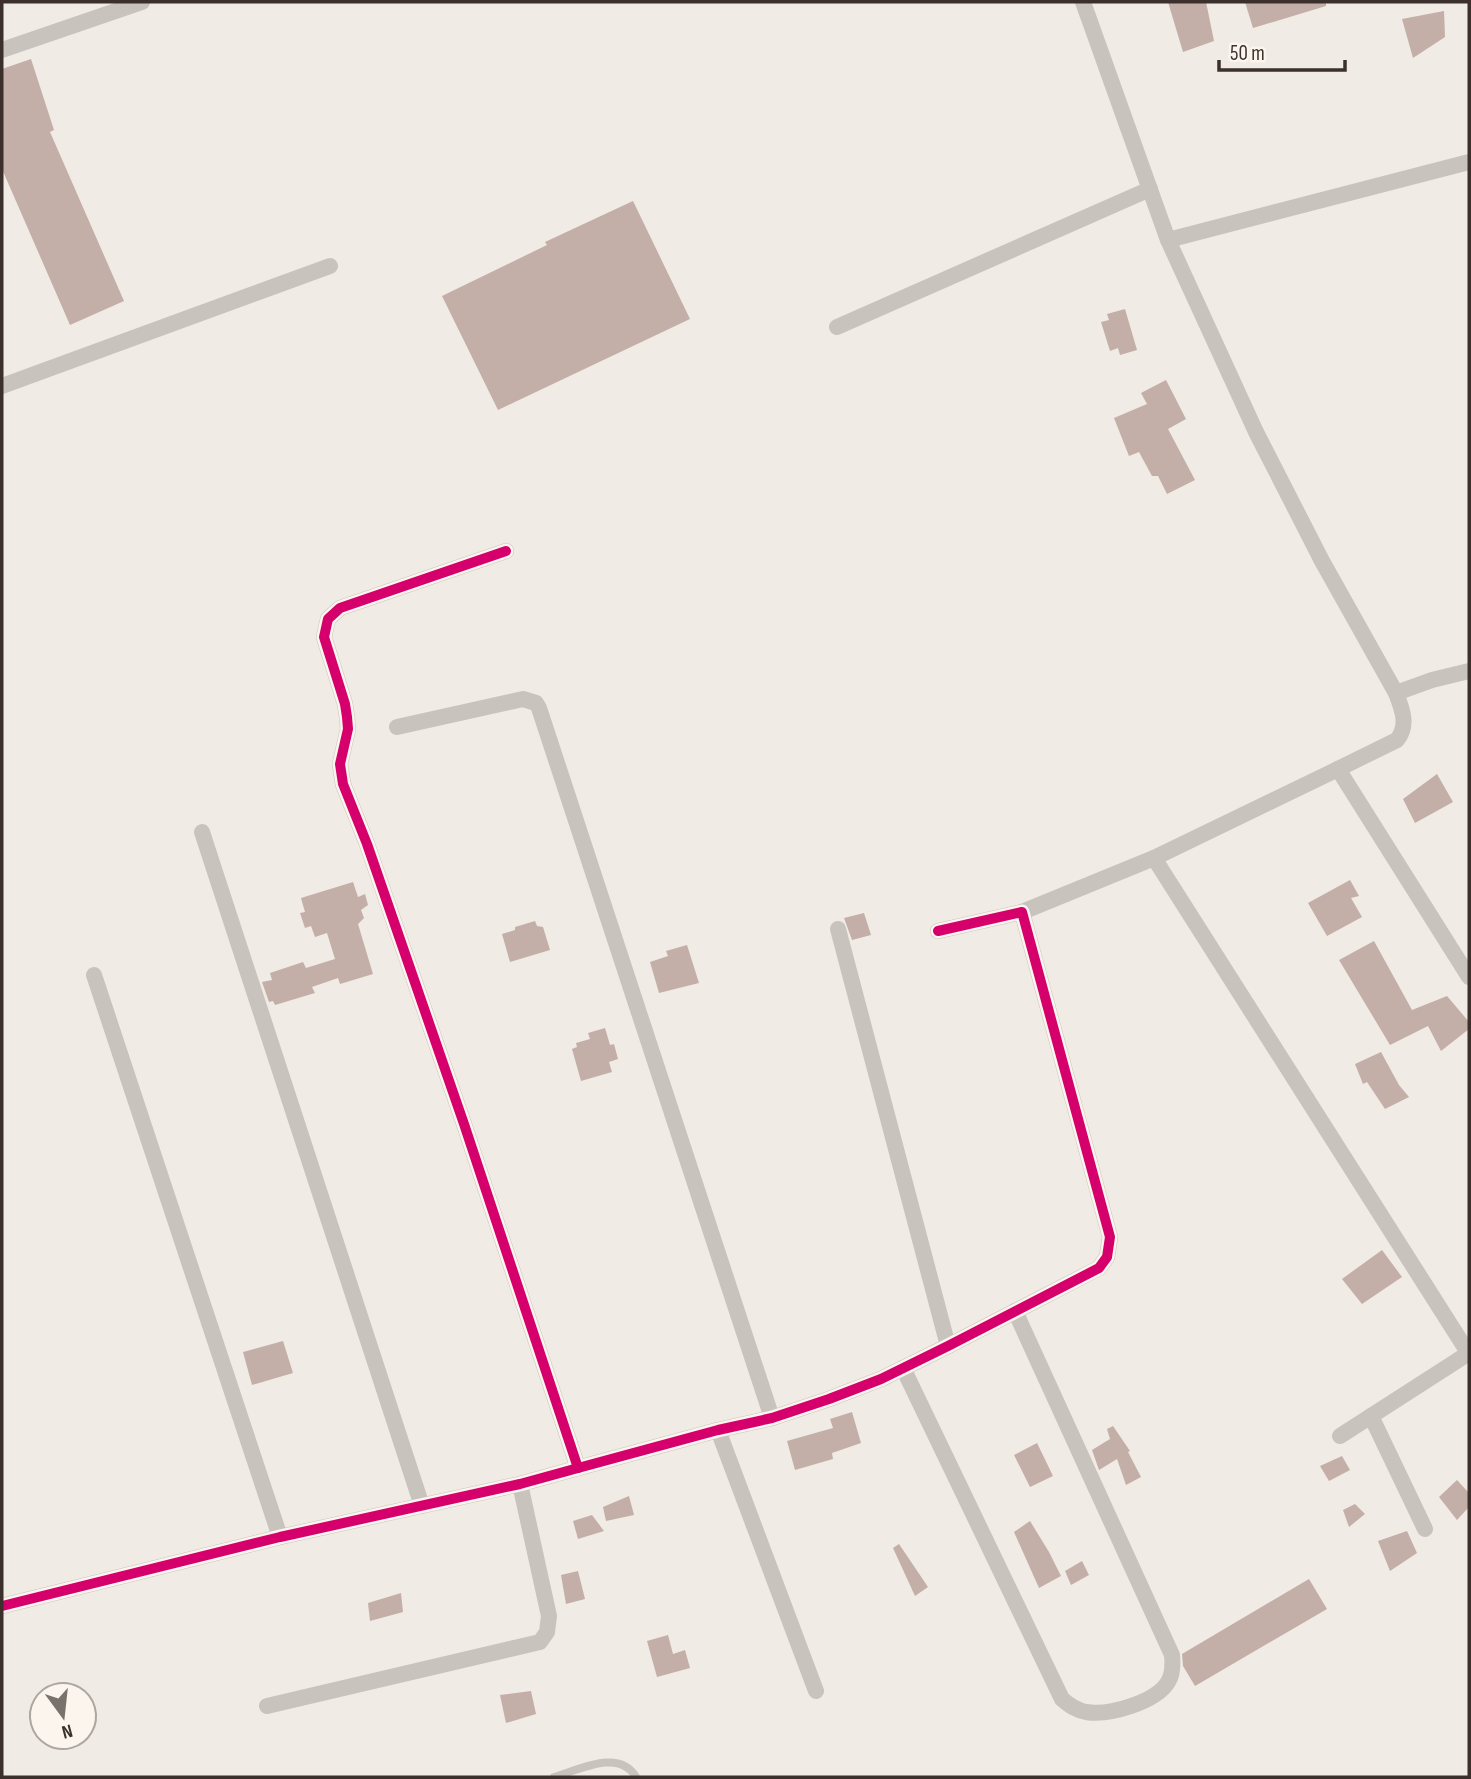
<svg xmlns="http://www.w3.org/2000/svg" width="1471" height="1779" font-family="'Sofia Sans Condensed',sans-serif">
<rect width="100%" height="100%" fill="#f0ebe5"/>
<!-- building -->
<g fill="#c3afa7">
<polygon points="1168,2 1206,2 1214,41 1183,52"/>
<polygon points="1245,2 1326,2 1326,6 1253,28"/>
<polygon points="1444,11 1445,37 1413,58 1402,19"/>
<polygon points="31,59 54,130 50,132 124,301 70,325 2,169 2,69"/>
<polygon points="633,201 690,319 498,410 442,296 547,245 545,242"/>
<polygon points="1125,309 1137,350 1120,355 1118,348 1110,351 1101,322 1109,320 1107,314"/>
<polygon points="1166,380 1186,419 1168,429 1195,480 1167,494 1158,476 1152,476 1139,452 1129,456 1114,418 1147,404 1141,393"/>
<polygon points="1437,774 1453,802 1415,823 1403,799"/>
<polygon points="1350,880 1359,896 1351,898 1362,917 1327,936 1308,903"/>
<polygon points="353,882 358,897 365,894 368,905 361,910 364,918 358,924 373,974 340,984 338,978 312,987 315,993 275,1005 273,1001 269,1002 262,982 272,980 270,973 303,962 306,968 335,959 327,933 315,937 311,926 305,928 300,913 305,912 301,898"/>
<polygon points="864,913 871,935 852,940 844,918"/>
<polygon points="535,921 537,926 543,927 550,950 510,962 502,934 515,930 515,927"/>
<polygon points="1374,941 1412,1010 1447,996 1469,1022 1469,1029 1441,1051 1428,1026 1390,1045 1339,960"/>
<polygon points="687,945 699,983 659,993 650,962 668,956 666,951"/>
<polygon points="605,1028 610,1045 614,1044 618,1059 609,1062 612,1072 581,1081 572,1049 577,1047 576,1043 590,1039 588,1033"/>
<polygon points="1381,1052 1399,1085 1409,1097 1385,1109 1367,1082 1363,1084 1355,1064"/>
<polygon points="1382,1250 1402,1277 1362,1304 1342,1279"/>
<polygon points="283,1341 293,1373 252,1385 243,1352"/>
<polygon points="852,1412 861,1443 832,1453 833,1459 795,1470 787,1441 833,1428 830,1419"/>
<polygon points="1113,1426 1130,1451 1128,1452 1141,1477 1126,1485 1117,1459 1099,1470 1092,1450 1110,1439 1107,1429"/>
<polygon points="1037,1443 1053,1476 1030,1487 1014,1455"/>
<polygon points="1342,1456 1350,1470 1329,1481 1320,1466"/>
<polygon points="1457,1480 1469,1493 1469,1507 1457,1520 1439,1497"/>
<polygon points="629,1496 634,1515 606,1521 603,1507"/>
<polygon points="1355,1504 1365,1514 1349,1527 1343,1510"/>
<polygon points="592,1515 604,1531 578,1539 573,1521"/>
<polygon points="1030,1521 1049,1552 1061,1576 1039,1588 1014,1532"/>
<polygon points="1407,1531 1417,1553 1390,1571 1378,1541"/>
<polygon points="899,1544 928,1587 915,1596 893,1548"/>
<polygon points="1082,1561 1089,1575 1071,1585 1065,1571"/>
<polygon points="578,1571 585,1599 566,1604 561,1575"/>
<polygon points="1309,1579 1327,1609 1195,1686 1183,1666 1182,1654"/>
<polygon points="401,1593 403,1612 370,1621 368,1603"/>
<polygon points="668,1635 673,1654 685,1650 690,1668 657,1677 647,1641"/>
<polygon points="531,1691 536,1714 506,1723 500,1695"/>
</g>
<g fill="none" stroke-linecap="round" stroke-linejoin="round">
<!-- service -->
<path stroke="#c9c3be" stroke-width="8" d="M554 1777C579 1770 619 1748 636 1777"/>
<!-- minor -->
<g stroke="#c9c3be" stroke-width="16">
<path d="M1083 2 1168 240 1256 432 1322 561 1396 693C1402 709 1409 725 1397 740L1338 769"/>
<polyline points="2,50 142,2"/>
<polyline points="1168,240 1469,162"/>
<polyline points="837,327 1150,189"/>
<polyline points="2,386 330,266"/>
<polyline points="1396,693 1432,680 1469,671"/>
<polyline points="397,727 523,699 536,703 539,708 772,1418"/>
<polyline points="202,832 422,1506"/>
<polyline points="1154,858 1469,1354"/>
<polyline points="1022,912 1154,858 1338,769 1469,977"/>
<polyline points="838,929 948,1346"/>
<polyline points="94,975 280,1537"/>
<path d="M903 1368 1062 1699C1070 1706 1076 1710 1086 1712 1109 1716 1156 1702 1168 1682 1173 1674 1173 1665 1172 1655L1015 1311"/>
<polyline points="1371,1416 1425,1529"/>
<polyline points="718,1430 816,1691"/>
<polyline points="1340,1436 1469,1353"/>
<polyline points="578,1468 718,1430 772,1418 829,1399 881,1379 948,1346 1099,1268 1107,1257 1110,1237 1022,912 938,931"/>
<polyline points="2,1606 280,1537 520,1484 578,1468 464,1124 367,844 343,784 340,764 348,729 347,717 345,704 324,637 328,619 340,608 506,551"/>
<polyline points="267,1706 540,1642 547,1632 549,1616 520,1484"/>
</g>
<defs>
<g id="cycleway">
<polyline points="578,1468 718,1430 772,1418 829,1399 881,1379 948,1346 1099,1268 1107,1257 1110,1237 1022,912 938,931"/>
<polyline points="2,1606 280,1537 520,1484 578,1468 464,1124 367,844 343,784 340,764 348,729 347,717 345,704 324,637 328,619 340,608 506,551"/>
</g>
</defs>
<!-- cycleway casing -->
<use href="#cycleway" stroke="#fbf5ee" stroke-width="15"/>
<!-- cycleway -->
<use href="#cycleway" stroke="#d6006c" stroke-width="10"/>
</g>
<!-- border -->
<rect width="1471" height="1779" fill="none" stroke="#3b302b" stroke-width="7"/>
<!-- north arrow -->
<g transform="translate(63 1716) rotate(165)"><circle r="33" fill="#fbf5ee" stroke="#aea6a0" stroke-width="2"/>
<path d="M0-5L12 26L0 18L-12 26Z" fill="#7a716c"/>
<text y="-10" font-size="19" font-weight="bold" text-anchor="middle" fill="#3b302b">N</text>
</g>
<!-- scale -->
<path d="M1219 60v10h126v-10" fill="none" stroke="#3b302b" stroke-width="3.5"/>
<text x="1230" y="60" font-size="21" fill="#3b302b" stroke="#fbf5ee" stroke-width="5" paint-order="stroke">50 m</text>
</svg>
